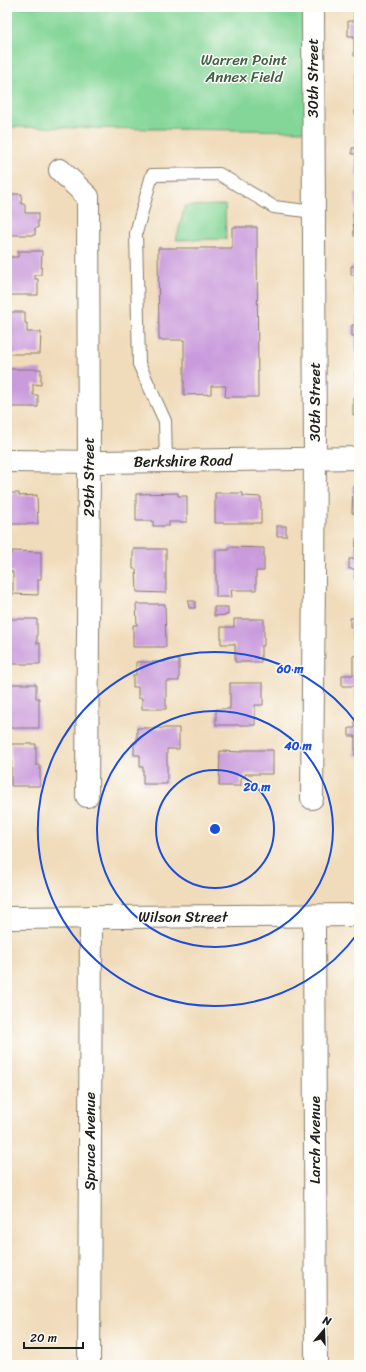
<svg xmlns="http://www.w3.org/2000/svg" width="366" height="1372" font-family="Sriracha,sans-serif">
<rect width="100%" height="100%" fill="#fdfcf7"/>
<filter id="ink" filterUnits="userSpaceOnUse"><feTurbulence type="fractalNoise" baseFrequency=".025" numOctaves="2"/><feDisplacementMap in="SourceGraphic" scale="8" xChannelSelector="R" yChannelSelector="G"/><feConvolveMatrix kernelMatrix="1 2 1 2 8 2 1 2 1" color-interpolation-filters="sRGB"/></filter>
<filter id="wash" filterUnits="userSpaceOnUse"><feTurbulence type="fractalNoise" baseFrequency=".012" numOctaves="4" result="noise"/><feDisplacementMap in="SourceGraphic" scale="16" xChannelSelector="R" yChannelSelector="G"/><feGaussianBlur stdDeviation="0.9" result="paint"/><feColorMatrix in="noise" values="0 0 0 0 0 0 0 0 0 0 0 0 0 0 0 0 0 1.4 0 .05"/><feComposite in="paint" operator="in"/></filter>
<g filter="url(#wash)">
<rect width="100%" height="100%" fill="#f0dbba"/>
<!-- green -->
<g fill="#83d697" stroke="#50795a">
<polygon points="7,7 313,7 313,131 7,127"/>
<polygon points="225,205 226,239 176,240 185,206"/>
</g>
<g id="blocks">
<!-- building -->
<g fill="#c99adc">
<polygon points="354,12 359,12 359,56 354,56 354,36 348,36 348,21 354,21"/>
<rect x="355" y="74" width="4" height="40"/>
<polygon points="356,135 359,135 359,176 356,176 356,154 352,154 352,148 356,148"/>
<polygon points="355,193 359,193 359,236 354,236 353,213 356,213"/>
<polygon points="7,194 22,194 21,204 25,204 25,213 38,213 38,228 35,228 35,235 7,235"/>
<polygon points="232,227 257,227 258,397 225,397 226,386 211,386 211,394 184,395 184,340 159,340 158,248 232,248"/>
<polygon points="18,251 42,251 41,275 35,275 35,279 38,279 38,295 7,295 7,257 18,257"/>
<polygon points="357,254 359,254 359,294 356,294 356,275 351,275 351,266 356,266"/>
<polygon points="7,312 25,312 25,323 27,323 27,332 41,332 40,354 7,354"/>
<polygon points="356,315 359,315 359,352 355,353 355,336 352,336 352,325 356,325"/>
<polygon points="7,369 41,369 41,385 33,384 33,395 38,395 38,407 7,407"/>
<polygon points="355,373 359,373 359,415 353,415 353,398 356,398"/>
<polygon points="353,486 359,486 359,513 352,513"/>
<polygon points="7,493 19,493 19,496 37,495 38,524 7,524"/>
<polygon points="178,493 178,496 187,496 187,522 169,522 169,526 153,526 153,521 136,521 136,494"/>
<polygon points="215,493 243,493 243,496 261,497 261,523 215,523"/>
<rect x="277" y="526" width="9" height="10"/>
<polygon points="356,538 359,538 359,579 355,579 355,569 349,569 349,559 355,559"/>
<polygon points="229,547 264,548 264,571 256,571 256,590 231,590 232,597 216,597 216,550 229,550"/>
<polygon points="133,549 166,549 166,593 137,592 136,569 133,569"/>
<polygon points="12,551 41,552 41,579 38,579 38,595 13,594 13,572 7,571 7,554 12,554"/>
<polygon points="359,599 359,639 354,639 354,627 350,627 350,618 356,618 356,600"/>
<polygon points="188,601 195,601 195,608 189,608"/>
<polygon points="136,604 165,604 166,647 133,647 133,625 137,625"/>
<polygon points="214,607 228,607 228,615 214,616"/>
<polygon points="9,619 37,619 37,644 40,643 40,664 9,664"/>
<polygon points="234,619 264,619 264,646 261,646 261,662 235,662 235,644 221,644 221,627 234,627"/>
<polygon points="359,655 359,699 355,699 355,686 342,686 342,675 353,675 353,656"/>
<polygon points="165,660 179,660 179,681 166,681 166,709 142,709 142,698 138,698 138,687 133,687 133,675 136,675 136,662 165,662"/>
<polygon points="230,683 263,683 263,705 255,705 255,725 216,725 216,709 230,709"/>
<polygon points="10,684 36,684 36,698 39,698 39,728 10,728 10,716 7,716 7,704 9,704"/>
<polygon points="355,716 359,716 359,756 355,756 355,736 349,736 349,728 355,728"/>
<polygon points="137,728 179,728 179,749 167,749 167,784 143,784 143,767 140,767 140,755 134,755 134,743 137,743"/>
<polygon points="11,744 36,744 36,765 40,765 40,786 11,786"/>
<polygon points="242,750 273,750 273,774 245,774 245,777 241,777 241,786 219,786 220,751 242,752"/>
</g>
</g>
</g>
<g filter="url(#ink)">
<use href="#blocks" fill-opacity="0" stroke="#867c6b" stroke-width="1"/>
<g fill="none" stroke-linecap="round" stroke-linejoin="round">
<defs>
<polyline id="lane" points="166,461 165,421 139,364 136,233 152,175 219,174 274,207 314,212"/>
<g id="street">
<polyline points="60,170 88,197 89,462 87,796"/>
<polyline points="7,461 103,462 359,458"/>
<polyline points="312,798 315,459 313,7"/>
<polyline points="314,916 316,1365"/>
<polyline points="7,918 359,915"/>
<polyline points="89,1365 91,917"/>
</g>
</defs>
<!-- lane casing -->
<use href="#lane" stroke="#867c6b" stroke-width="14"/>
<!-- street casing -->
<use href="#street" stroke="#867c6b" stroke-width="24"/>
<!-- lane -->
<use href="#lane" stroke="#fff" stroke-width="12"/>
<!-- street -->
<use href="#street" stroke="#fff" stroke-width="22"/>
</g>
</g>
<!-- distance rings -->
<g fill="none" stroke="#1d4ed8" stroke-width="2">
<circle cx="215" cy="829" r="59"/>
<circle cx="215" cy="829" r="118"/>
<path d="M358 933A177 177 0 1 1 358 725"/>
</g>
<g text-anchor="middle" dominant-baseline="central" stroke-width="3" stroke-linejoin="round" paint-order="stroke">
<!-- park labels -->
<g font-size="15" fill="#405d47" stroke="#fdfcf7">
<text x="244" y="60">Warren Point<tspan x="244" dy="17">Annex Field</tspan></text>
</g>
<!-- street labels -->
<g font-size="15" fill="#1c1c1c" stroke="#fdfcf7">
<text transform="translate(313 78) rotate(-90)">30th Street</text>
<text transform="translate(315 402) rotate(-90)">30th Street</text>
<text transform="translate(183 461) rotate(-1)">Berkshire Road</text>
<text transform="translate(89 477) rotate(-90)">29th Street</text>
<text x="183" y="917">Wilson Street</text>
<text transform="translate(315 1140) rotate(-90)">Larch Avenue</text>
<text transform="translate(90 1141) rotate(-90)">Spruce Avenue</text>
</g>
</g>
<circle cx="215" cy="829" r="6" fill="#1d4ed8" stroke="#fdfcf7" stroke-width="2"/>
<g font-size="12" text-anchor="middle" font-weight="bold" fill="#1d4ed8" stroke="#fdfcf7" stroke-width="3" stroke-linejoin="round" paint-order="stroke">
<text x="290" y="673">60 m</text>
<text x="298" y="750">40 m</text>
<text x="257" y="791">20 m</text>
</g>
<!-- margin -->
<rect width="366" height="1372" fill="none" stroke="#fdfcf7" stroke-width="24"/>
<!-- north arrow -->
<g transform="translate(324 1330) rotate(19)" stroke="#fdfcf7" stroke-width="3" paint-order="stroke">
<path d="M0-3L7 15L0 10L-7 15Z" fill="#1c1c1c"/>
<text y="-6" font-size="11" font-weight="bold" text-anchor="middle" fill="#1c1c1c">N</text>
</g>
<!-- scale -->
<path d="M24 1342v6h59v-6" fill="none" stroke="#1c1c1c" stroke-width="2"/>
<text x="30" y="1342" font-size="12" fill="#1c1c1c" stroke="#fdfcf7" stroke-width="3" paint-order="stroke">20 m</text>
</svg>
